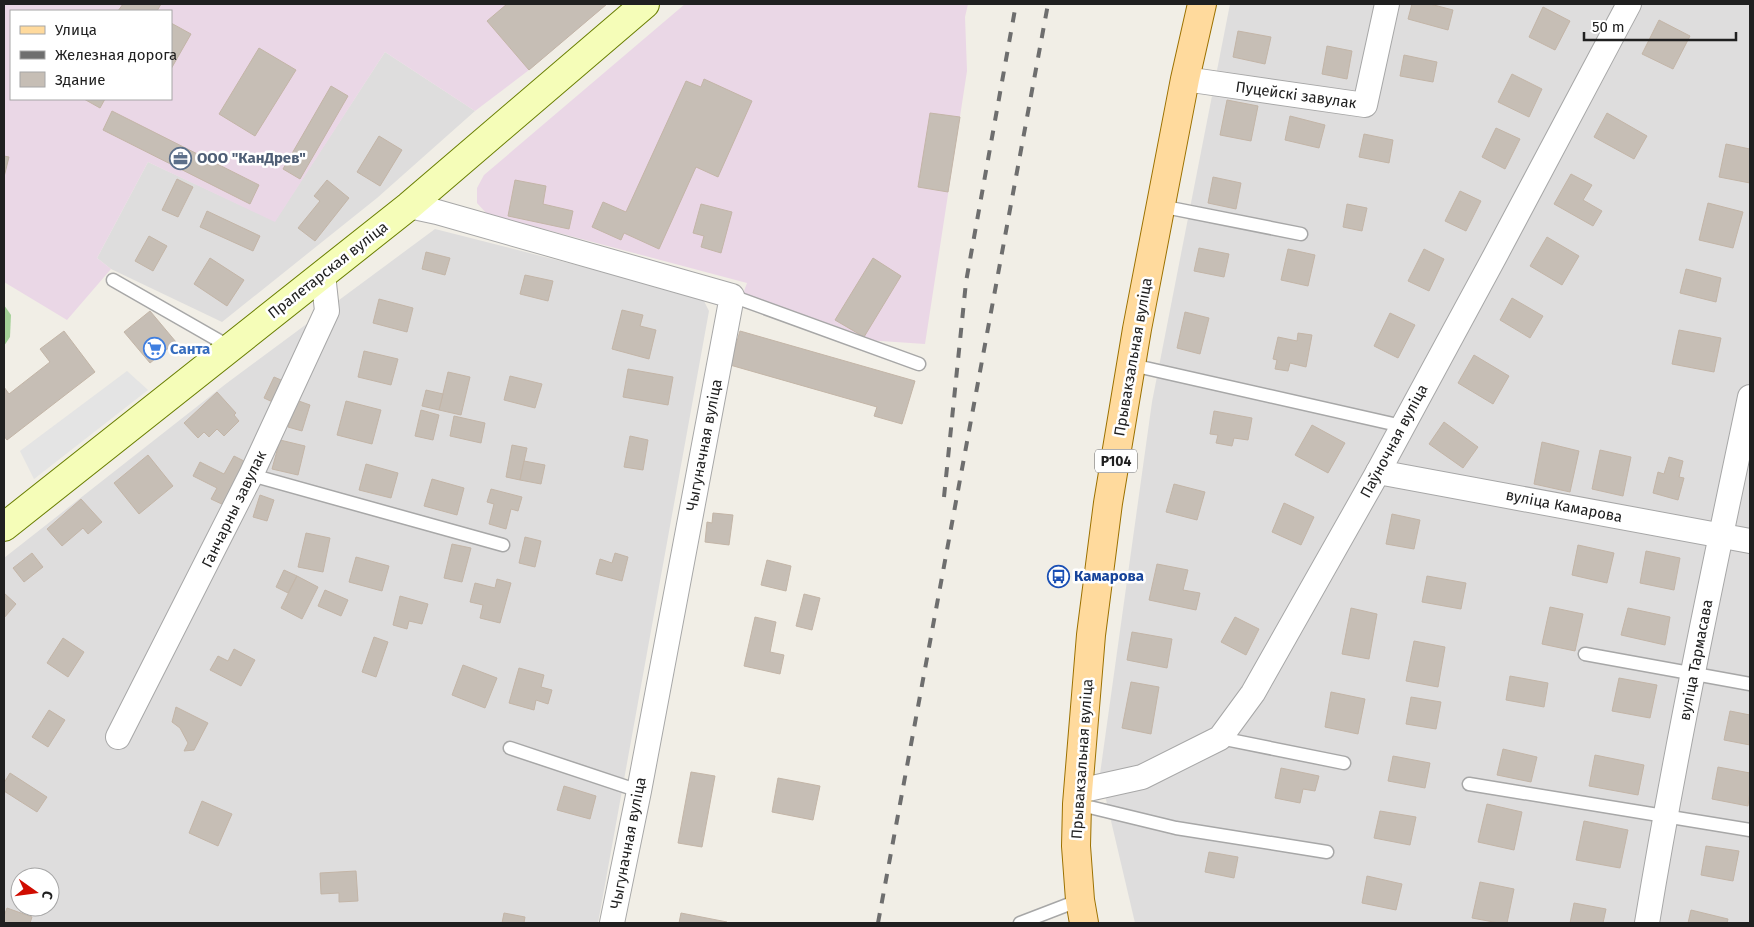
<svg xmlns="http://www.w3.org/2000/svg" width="1754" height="927" font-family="'Fira Sans',sans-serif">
<rect width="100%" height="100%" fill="#f1eee6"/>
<!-- residential -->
<g fill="#dedddd" fill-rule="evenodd">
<polygon points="1230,4 1750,4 1750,923 1135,923 1100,774 1152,402"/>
<polygon points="385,52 475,111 377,198 222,322 111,269 97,258 148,162 275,221"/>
<path d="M435 229 702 297 709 311 598 923H4V558L227 383ZM20 877H50V907H20Z"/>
</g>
<!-- industrial -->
<g fill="#ead7e6" fill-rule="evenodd">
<path d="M4 4H607L529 70 475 111 385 52 275 222 148 162 97 258 111 269 67 320 4 282ZM11 11H171V99H11Z"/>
<polygon points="685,4 968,4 965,17 967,71 925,344 866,340 743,294 747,283 487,214 477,203 477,188 484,175"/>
</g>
<!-- forest -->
<polygon fill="#a6d299" points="4,305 11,315 10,337 4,346"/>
<!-- parking -->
<polygon fill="#e4e4e4" points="127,371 148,390 34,479 20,451"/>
<!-- building -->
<g fill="#c6beb5" stroke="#c3b5a7">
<polygon points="123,4 161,4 157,11 118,11"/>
<polygon points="507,4 607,4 529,70 487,21"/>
<polygon points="1412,4 1430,4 1453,10 1448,30 1408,19"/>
<polygon points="1543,7 1570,21 1555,50 1529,37"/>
<polygon points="1659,20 1690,36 1673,69 1642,54"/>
<polygon points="171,23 191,34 171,69"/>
<polygon points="1238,31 1271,37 1265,64 1233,57"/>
<polygon points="1327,46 1352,51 1347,79 1322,74"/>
<polygon points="259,48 296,70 255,136 219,114"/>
<polygon points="1404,55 1437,62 1433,82 1400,76"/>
<polygon points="1512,74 1542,89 1529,117 1498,102"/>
<polygon points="704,79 752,101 718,177 696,167 659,249 624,233 621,240 592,227 603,202 626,212 686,81 701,87"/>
<polygon points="331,86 348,96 300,179 283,169"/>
<polygon points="84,99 105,99 100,108"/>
<polygon points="1227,100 1258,106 1251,141 1220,135"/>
<polygon points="112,111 259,185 250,204 103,130"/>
<polygon points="930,113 960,117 948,192 918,187"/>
<polygon points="1607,113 1647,136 1634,159 1594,137"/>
<polygon points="1290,116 1325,125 1319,148 1285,140"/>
<polygon points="1496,128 1520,139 1505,169 1482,157"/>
<polygon points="1364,134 1393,140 1389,163 1359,157"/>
<polygon points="379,136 402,150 380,186 357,172"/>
<polygon points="1726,144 1750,149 1750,183 1719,177"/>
<polygon points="4,156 9,157 4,177"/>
<polygon points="1571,174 1592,185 1583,200 1602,211 1593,226 1554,204"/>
<polygon points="1213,177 1241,183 1236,209 1208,203"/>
<polygon points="177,179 193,187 178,217 162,210"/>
<polygon points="327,180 349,198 315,241 298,228 320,201 314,196"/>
<polygon points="515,180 546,186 543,204 573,211 569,229 508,216"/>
<polygon points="1460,191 1481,201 1466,231 1445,221"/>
<polygon points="1708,203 1743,212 1733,248 1699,240"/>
<polygon points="701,204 732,212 721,253 701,247 704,236 693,233"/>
<polygon points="1347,204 1367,208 1362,231 1343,227"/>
<polygon points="207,211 260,236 253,251 200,227"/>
<polygon points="149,236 167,246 153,271 135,261"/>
<polygon points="1547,237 1579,256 1562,285 1530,266"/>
<polygon points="1199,248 1229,254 1224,277 1194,271"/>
<polygon points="1288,249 1315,255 1308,286 1281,280"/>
<polygon points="1424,249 1444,259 1429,291 1408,281"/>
<polygon points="426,252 450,258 445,275 422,269"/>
<polygon points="210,258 244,280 227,306 194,284"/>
<polygon points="873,258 901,276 864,337 835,320"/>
<polygon points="1686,269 1721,278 1716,302 1680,293"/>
<polygon points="525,275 553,281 548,301 520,294"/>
<polygon points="1512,298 1543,316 1530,338 1500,320"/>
<polygon points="379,299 413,308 407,332 373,323"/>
<polygon points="622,310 643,315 640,326 656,330 649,359 612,349"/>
<polygon points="150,311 176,342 150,363 124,332"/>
<polygon points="1185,312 1209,318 1200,354 1177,348"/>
<polygon points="1390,313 1415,325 1398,358 1374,346"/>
<polygon points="1679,330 1721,338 1714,372 1672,364"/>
<polygon points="64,331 95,372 7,440 4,436 4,387 9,394 50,362 40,349"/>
<polygon points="740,331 915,381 902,424 874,416 877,407 730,365"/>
<polygon points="1298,333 1312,335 1306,367 1290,363 1288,371 1275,369 1277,360 1273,359 1278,337 1297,341"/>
<polygon points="364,351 398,359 391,385 358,377"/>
<polygon points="1474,355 1509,376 1493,404 1458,383"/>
<polygon points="628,369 673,377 668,405 623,397"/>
<polygon points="448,372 470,377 461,415 439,410"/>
<polygon points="510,376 542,384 535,408 504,400"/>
<polygon points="274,377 288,383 277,404 264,398"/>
<polygon points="426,390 443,394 439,410 422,406"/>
<polygon points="217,392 236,413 234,415 239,421 224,436 217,429 209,437 204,432 198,438 184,423"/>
<polygon points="296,400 310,405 302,431 288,427"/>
<polygon points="346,401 381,410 372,444 337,435"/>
<polygon points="421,410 439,415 433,440 415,436"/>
<polygon points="1214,411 1252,418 1248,440 1234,438 1232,446 1216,443 1218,435 1210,434"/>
<polygon points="454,416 485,423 481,443 450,436"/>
<polygon points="1444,422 1478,447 1463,468 1429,444"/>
<polygon points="1312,425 1345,443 1328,473 1295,455"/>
<polygon points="630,436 648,440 643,470 624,467"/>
<polygon points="280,440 305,446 298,475 272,469"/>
<polygon points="1542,442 1579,451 1570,492 1534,484"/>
<polygon points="512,445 527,448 520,480 506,477"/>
<polygon points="1600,450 1631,457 1623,496 1592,489"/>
<polygon points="148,455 173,486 139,514 114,483"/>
<polygon points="234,456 248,463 226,506 211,499 217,488 193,476 200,462 224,474"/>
<polygon points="1669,457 1683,461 1679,477 1684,478 1678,500 1653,493 1658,472 1664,474"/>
<polygon points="524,461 545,465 541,484 520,480"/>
<polygon points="366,464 398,473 391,498 359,490"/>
<polygon points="432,479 464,488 457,515 424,506"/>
<polygon points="1174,484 1205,492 1197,520 1166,512"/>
<polygon points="491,489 522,497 518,511 511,509 506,529 489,524 494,504 487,502"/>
<polygon points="260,495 274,500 267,521 253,517"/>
<polygon points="81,499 102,522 88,534 83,528 62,546 47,529"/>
<polygon points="1284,503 1314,517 1301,545 1272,532"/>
<polygon points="713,513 733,515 729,545 705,542 707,522 712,523"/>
<polygon points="1392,514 1420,520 1414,549 1386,544"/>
<polygon points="306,533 330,538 323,572 298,567"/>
<polygon points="525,537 541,541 535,567 519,563"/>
<polygon points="452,544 471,548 462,582 444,578"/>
<polygon points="1578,545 1614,553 1607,583 1572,575"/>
<polygon points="1646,551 1680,558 1674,590 1640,583"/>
<polygon points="32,553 43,567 24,582 13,568"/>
<polygon points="615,553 628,557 622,581 596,574 600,559 612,563"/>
<polygon points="356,557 389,566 382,591 349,582"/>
<polygon points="767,560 791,566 786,591 761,585"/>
<polygon points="1157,564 1188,570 1183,590 1200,593 1196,610 1149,600"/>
<polygon points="284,570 297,576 288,593 276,587"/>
<polygon points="297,576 318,587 302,619 281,608"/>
<polygon points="1427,576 1466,583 1461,609 1422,602"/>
<polygon points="497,579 511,583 500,623 480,618 483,605 470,602 475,583 495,588"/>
<polygon points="325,590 348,600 341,616 318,606"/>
<polygon points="4,593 16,604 4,618"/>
<polygon points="804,594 820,598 812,630 796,626"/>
<polygon points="400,596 428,604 422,624 409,621 407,629 393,625"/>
<polygon points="1550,607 1583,614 1575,651 1542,644"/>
<polygon points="1351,608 1377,614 1369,659 1342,654"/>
<polygon points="1628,608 1670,617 1665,645 1621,635"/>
<polygon points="755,617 776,622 770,652 784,655 780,674 744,666"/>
<polygon points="1235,617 1259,629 1246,655 1221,642"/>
<polygon points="1132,632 1172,639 1167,668 1127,660"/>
<polygon points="374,637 388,642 376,677 362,672"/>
<polygon points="63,638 84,652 68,677 47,663"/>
<polygon points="1414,641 1445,647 1438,687 1406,681"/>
<polygon points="234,649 255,660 241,686 210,670 218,656 228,661"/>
<polygon points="463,665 497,678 485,708 452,695"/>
<polygon points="519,668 544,675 541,687 552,690 548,704 536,700 534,710 509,703"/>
<polygon points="1510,676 1548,683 1544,707 1506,700"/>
<polygon points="1619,678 1657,685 1650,718 1612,711"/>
<polygon points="1131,682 1159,687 1151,734 1122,728"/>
<polygon points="1331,692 1365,699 1358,734 1325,727"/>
<polygon points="1411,697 1441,702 1436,729 1406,724"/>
<polygon points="176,707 208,723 194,750 184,751 188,743 180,728 172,722"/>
<polygon points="49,710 65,720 48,747 32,737"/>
<polygon points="1730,711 1750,715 1750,745 1724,740"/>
<polygon points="1503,749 1537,757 1531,782 1497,775"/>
<polygon points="1595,755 1644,765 1638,795 1589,786"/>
<polygon points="1393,756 1430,763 1425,788 1388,781"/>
<polygon points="1718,767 1750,773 1750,791 1748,806 1712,799"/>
<polygon points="1281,768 1319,776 1315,791 1303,789 1300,803 1275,798"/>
<polygon points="691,772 715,776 702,847 678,843"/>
<polygon points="10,773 47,797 37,812 4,791 4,783"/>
<polygon points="778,778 820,786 813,820 772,812"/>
<polygon points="564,786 596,796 590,819 557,810"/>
<polygon points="202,801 232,814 218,846 189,833"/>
<polygon points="1487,804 1522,812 1514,850 1478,842"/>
<polygon points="1380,811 1416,817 1410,845 1374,838"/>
<polygon points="1584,821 1628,830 1620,868 1576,860"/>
<polygon points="1706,846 1739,851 1733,881 1701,875"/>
<polygon points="1209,852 1238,857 1234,878 1205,872"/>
<polygon points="356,871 358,901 339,902 339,893 321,894 320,873"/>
<polygon points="1367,876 1402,884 1396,910 1362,903"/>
<polygon points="1480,882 1514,889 1507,923 1499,923 1472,918"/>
<polygon points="1574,903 1606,909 1603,923 1570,923"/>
<polygon points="7,908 32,917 30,923 4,923 4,916"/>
<polygon points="1691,910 1728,919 1727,923 1688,923"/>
<polygon points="504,913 525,917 524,923 502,923"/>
<polygon points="681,913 727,922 727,923 679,923"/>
</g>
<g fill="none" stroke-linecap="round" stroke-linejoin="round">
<defs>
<g id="lane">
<polyline points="1160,206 1301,234"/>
<polyline points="113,280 230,347"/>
<polyline points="732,296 919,364"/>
<polyline points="1132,365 1402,426"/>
<polyline points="251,475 503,545"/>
<polyline points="1585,654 1750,684"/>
<polyline points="1220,738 1344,763"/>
<polyline points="510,748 639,791"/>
<polyline points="1469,784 1750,830"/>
<polyline points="1077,804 1176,828 1327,852"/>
<polyline points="1020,923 1080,900"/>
</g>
<g id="street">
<polyline points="1185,79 1365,105 1387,4"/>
<polyline points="409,206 437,212 732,296 639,791 612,923"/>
<polyline points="1378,472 1750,541"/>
<polyline points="118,737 251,475 327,311 323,274"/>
<polyline points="1079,791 1142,777 1220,738 1253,693 1378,472 1495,256 1629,4"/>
<path d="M1647 923C1676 747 1713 572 1750 397"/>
</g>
<polyline id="secondary" points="4,527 409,206 645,4"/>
<polyline id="primary" points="1084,923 1080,900 1076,846 1077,804 1091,635 1108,503 1137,329 1185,79 1202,4"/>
</defs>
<!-- lane casing -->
<use href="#lane" stroke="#a7a7a7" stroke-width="15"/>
<!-- street casing -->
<use href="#street" stroke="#a7a7a7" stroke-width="26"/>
<!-- secondary casing -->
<use href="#secondary" stroke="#697e00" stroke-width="30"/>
<!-- primary casing -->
<use href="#primary" stroke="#9c7100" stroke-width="30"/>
<!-- lane -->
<use href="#lane" stroke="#fff" stroke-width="12"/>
<!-- street -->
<use href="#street" stroke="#fff" stroke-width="24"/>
<!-- secondary -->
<use href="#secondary" stroke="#f5fdb8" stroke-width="28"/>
<!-- primary -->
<use href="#primary" stroke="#ffda9d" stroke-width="28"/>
<!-- rail -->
<g stroke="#6e6e6e" stroke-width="4" stroke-dasharray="10 10" stroke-linecap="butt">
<polyline points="944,497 966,282 1016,4"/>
<polyline points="878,923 1048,4"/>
</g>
</g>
<!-- icons -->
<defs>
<symbol id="office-ring" viewBox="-11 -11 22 22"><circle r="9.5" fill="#fff" stroke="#5c6f8a" stroke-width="1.5"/><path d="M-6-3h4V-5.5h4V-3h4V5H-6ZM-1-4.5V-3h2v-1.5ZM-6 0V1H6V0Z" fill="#5c6f8a"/></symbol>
<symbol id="supermarket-ring" viewBox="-11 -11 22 22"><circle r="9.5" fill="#fff" stroke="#3f7fe0" stroke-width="1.5"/><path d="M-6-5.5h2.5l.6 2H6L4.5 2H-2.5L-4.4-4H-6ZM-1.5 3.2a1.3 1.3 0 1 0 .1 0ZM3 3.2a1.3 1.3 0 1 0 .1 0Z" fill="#3f7fe0"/></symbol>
<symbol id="bus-ring" viewBox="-11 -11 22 22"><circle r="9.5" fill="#fff" stroke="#1a4fb4" stroke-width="1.5"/><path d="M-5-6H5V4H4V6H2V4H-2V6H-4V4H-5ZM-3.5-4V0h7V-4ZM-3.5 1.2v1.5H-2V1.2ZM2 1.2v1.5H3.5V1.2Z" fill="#1a4fb4"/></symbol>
</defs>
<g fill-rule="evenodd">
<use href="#office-ring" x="168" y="146" width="25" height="25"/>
<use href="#supermarket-ring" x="142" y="336" width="25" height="25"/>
<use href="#bus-ring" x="1046" y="564" width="25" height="25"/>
</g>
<g text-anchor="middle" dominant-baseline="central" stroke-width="5" stroke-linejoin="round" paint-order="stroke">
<!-- shield labels -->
<rect fill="#fff" stroke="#636363" stroke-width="1" x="1095" y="449.5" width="42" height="23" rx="4"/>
<g font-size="14" font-weight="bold" fill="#202020">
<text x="1116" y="461">Р104</text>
</g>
<!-- street labels -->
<g font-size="15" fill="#202020" stroke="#fff">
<text transform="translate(1296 95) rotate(8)">Пуцейскі завулак</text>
<text transform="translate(328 270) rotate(-38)">Пралетарская вуліца</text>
<text transform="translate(1133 357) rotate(-80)">Прывакзальная вуліца</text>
<text transform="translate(1394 441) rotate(-62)">Паўночная вуліца</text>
<text transform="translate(704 445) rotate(-79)">Чыгуначная вуліца</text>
<text transform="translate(1564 506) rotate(11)">вуліца Камарова</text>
<text transform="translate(234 509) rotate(-64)">Ганчарны завулак</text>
<text transform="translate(1696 660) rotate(-79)">вуліца Тармасава</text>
<text transform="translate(1082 759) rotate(-86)">Прывакзальная вуліца</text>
<text transform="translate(628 843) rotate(-79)">Чыгуначная вуліца</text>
</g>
<!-- service labels -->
<g font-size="15" font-weight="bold" fill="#4e5e75" stroke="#fff" text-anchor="start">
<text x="197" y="158">ООО "КанДрев"</text>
</g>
<!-- shop labels -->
<g font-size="15" font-weight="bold" fill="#366cbe" stroke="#fff" text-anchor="start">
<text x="170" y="349">Санта</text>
</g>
<!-- transit labels -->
<g font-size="15" font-weight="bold" fill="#164399" stroke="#fff" text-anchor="start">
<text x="1074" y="576">Камарова</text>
</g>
</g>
<!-- border -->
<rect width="1754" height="927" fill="none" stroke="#202020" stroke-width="10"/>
<!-- legend -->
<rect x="10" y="10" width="162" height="90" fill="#ffffff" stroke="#a6a6a6"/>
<rect x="20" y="26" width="25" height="8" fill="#ffda9d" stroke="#a6a6a6"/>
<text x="55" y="35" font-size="15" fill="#202020">Улица</text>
<rect x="20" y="51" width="25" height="8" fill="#6e6e6e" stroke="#a6a6a6"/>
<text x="55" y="60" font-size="15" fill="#202020">Железная дорога</text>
<rect x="20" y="72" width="25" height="15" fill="#c6beb5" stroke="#a6a6a6"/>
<text x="55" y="85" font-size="15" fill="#202020">Здание</text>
<!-- north arrow -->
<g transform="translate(35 892) rotate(104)"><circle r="24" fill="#ffffff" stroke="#a6a6a6"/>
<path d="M0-4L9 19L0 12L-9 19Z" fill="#d00c00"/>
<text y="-8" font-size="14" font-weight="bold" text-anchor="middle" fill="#202020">С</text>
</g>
<!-- scale -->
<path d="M1584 32v8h152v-8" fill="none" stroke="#202020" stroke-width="2.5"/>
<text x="1592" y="32" font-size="15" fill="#202020" stroke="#ffffff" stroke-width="4" paint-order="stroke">50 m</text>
</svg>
